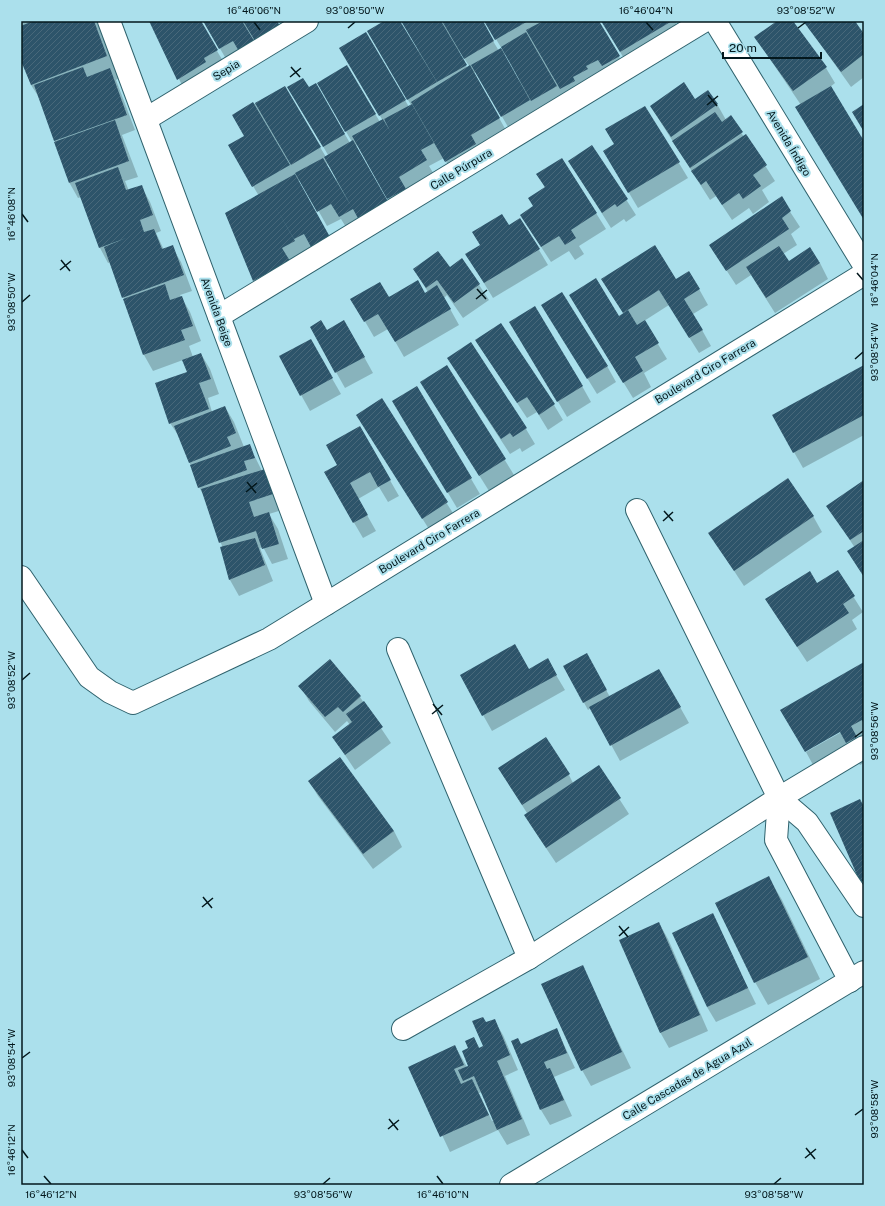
<svg xmlns="http://www.w3.org/2000/svg" width="885" height="1206" font-family="'Public Sans',sans-serif">
<defs>
<pattern id="building-hatch" width="6" height="6" patternUnits="userSpaceOnUse"><rect width="6" height="6" fill="#2d546a"/><path d="M-1 1l2-2M0 6l6-6M5 7l2-2" fill="none" stroke="#48687a"/></pattern>
</defs>
<rect width="100%" height="100%" fill="#abe0ec"/>
<!-- shadow -->
<g fill="#0003" fill-rule="evenodd">
<polygon points="21,21 97,21 119,78 116,80 135,130 122,135 138,177 125,181 129,191 141,186 150,202 161,231 156,233 164,250 172,247 181,262 192,291 180,295 190,312 201,341 189,346 193,357 201,354 210,369 219,394 208,398 212,412 225,407 234,422 244,447 249,445 262,471 265,470 282,510 269,514 278,529 288,559 272,564 263,547 260,548 273,581 239,596 230,580 222,546 206,500 199,487 180,438 170,423 188,372 183,360 153,371 144,355 111,262 108,263 100,248 81,197 78,198 69,182 40,99 31,85 21,58"/>
<polygon points="150,21 199,21 226,66 187,95"/>
<polygon points="204,21 276,21 229,64"/>
<path d="M386 21H399L418 51 419 50 402 21H481L499 51 502 49 485 21H598L628 72 511 132 476 72 474 73 508 134 455 177 444 158 429 166 435 176 397 214 358 145 355 146 398 221 370 237 349 232 341 219 327 226 301 180 298 181 338 252 263 296 254 281 226 214 259 196 229 146 245 136 233 116 284 87 326 157 328 155 289 87 308 88 315 84 350 143 352 142 318 83 347 67 380 122 383 121 340 48 366 33 409 107 411 105 368 32ZM459 51 470 67 468 69 458 52ZM506 54 520 79 518 80 504 55ZM328 164 337 180H335L326 165Z"/>
<polygon points="602,21 675,21 687,42 633,74"/>
<polygon points="778,21 792,21 826,68 835,83 830,87 864,143 864,220 801,105 755,37"/>
<polygon points="804,21 853,21 864,35 864,77 851,87"/>
<polygon points="695,101 717,104 726,120 731,117 744,137 746,136 775,181 762,190 769,202 753,214 749,208 732,220 716,196 710,200 651,107"/>
<polygon points="645,107 688,178 638,208 613,166 615,144"/>
<polygon points="592,146 636,215 626,222 624,219 611,228 569,161"/>
<polygon points="562,159 606,229 579,246 584,254 575,260 569,251 551,262 530,230 534,207 545,188 538,175"/>
<polygon points="781,198 800,227 791,234 797,245 783,254 789,263 820,263 828,279 775,313 751,275 736,285 710,245"/>
<polygon points="508,226 539,250 548,265 493,298 476,270"/>
<polygon points="462,259 489,300 463,318 447,295 444,298 459,325 404,357 388,329 374,337 352,299 425,294 428,292 414,270 450,269"/>
<polygon points="676,280 699,289 708,305 693,314 711,346 699,353 669,305 644,321 667,359 644,373 651,387 633,398 579,310 619,317 624,314 612,295"/>
<polygon points="552,321 607,366 616,382 597,394"/>
<polygon points="327,331 353,337 373,373 345,388 336,372"/>
<polygon points="520,337 582,386 591,402 567,417"/>
<polygon points="476,341 554,405 563,420 548,430 537,412 527,418"/>
<polygon points="318,354 341,394 310,411 280,357"/>
<polygon points="447,366 514,475 489,491 430,397"/>
<polygon points="864,366 864,435 803,468 773,415"/>
<polygon points="457,373 526,429 535,444 522,452 520,448 510,454"/>
<polygon points="417,387 480,494 457,508 393,401"/>
<polygon points="382,400 456,518 432,534 367,430"/>
<polygon points="360,428 399,496 388,502 379,487 358,499 376,531 363,538 325,473 338,465"/>
<polygon points="864,482 864,577 848,552 855,548 828,506"/>
<polygon points="813,516 822,532 744,586 709,533"/>
<polygon points="837,571 863,612 852,620 857,629 807,662 776,615"/>
<polygon points="586,654 610,697 659,670 689,723 620,761 591,708 588,710 564,666"/>
<polygon points="547,660 565,690 492,731 483,715 529,670"/>
<polygon points="330,661 360,697 391,743 355,770 333,737 350,725 347,721 335,732 309,701 300,686"/>
<polygon points="864,663 864,763 860,765 854,754 818,774 806,752 845,730"/>
<polygon points="598,766 629,814 556,863 534,830 525,815 527,813 499,769 569,775 573,783"/>
<polygon points="309,781 394,831 402,847 373,869 318,796"/>
<polygon points="769,878 782,900 820,979 768,1005 755,982"/>
<polygon points="712,915 756,1004 716,1022 707,1007"/>
<polygon points="659,923 668,939 708,1031 669,1048 660,1032"/>
<polygon points="582,967 631,1068 591,1086 582,1070"/>
<path d="M494 1020 503 1035 518 1070 505 1076 530 1135 507 1145 498 1130 450 1152 410 1067 455 1046 467 1067 469 1066 470 1049 474 1038 480 1049 484 1047 486 1023ZM482 1092 494 1120 492 1121 479 1093Z"/>
<polygon points="557,1030 575,1068 554,1077 572,1116 550,1125 541,1110 512,1042 521,1045"/>
</g>
<!-- building -->
<g fill="url(#building-hatch)">
<polygon points="33,21 94,21 107,56 31,85 21,61 21,26"/>
<polygon points="149,21 201,21 218,50 204,58 206,62 177,80"/>
<polygon points="203,21 242,21 256,44 240,53 233,41 219,49"/>
<polygon points="243,21 277,21 280,26 255,41"/>
<polygon points="384,21 400,21 437,82 407,100 367,31"/>
<polygon points="401,21 441,21 467,65 437,82"/>
<polygon points="442,21 483,21 494,41 464,59"/>
<polygon points="484,21 528,21 495,40"/>
<polygon points="543,21 599,21 620,56 602,66 598,60 586,66 588,69 573,77 575,81 560,89 526,30"/>
<polygon points="601,21 672,21 620,52"/>
<polygon points="777,21 793,21 827,67 793,91 754,37"/>
<polygon points="803,21 855,21 864,34 864,54 841,72"/>
<polygon points="366,32 406,100 379,116 339,48"/>
<polygon points="526,32 557,86 531,101 501,47"/>
<polygon points="501,48 530,100 501,117 471,65"/>
<polygon points="347,65 376,114 345,132 317,83"/>
<polygon points="470,65 500,118 471,135 476,144 445,162 411,102"/>
<polygon points="83,67 87,77 110,68 127,115 54,141 34,85"/>
<polygon points="303,78 309,87 316,83 345,134 323,147 287,87"/>
<polygon points="684,82 695,99 708,90 718,104 671,137 650,106"/>
<polygon points="285,86 321,147 291,165 255,103"/>
<polygon points="831,86 864,141 864,220 795,107"/>
<polygon points="253,102 290,165 252,187 228,145 244,136 232,115"/>
<polygon points="412,104 434,143 421,150 427,160 399,177 406,189 387,199 352,136 383,119 390,131 384,119"/>
<polygon points="864,104 864,132 852,112"/>
<polygon points="645,106 680,162 628,193 603,151 614,144 605,129"/>
<polygon points="715,112 722,122 731,115 743,132 690,168 672,141"/>
<polygon points="115,120 129,161 69,183 54,142"/>
<polygon points="746,134 767,165 753,175 761,186 743,199 739,193 722,205 706,181 701,185 691,171"/>
<polygon points="353,140 390,205 360,222 353,209 339,217 331,204 317,212 295,173 323,158 351,206 324,157"/>
<polygon points="592,145 628,199 617,207 615,204 602,213 568,161"/>
<polygon points="562,158 597,213 571,230 576,238 565,245 559,236 541,247 520,215 533,206 528,198 545,187 536,174"/>
<polygon points="118,167 126,190 142,185 153,215 140,220 144,232 154,229 162,249 173,245 184,275 122,298 104,247 126,238 99,248 75,183"/>
<polygon points="295,174 330,237 311,247 304,234 294,239 272,201 295,241 282,248 290,261 253,281 225,213"/>
<polygon points="782,196 791,211 782,218 789,229 726,271 709,245"/>
<polygon points="502,214 509,225 520,218 540,249 484,283 465,254 480,245 472,232"/>
<polygon points="655,245 676,279 689,271 700,289 684,299 703,330 689,338 659,290 623,313 601,279"/>
<polygon points="779,246 789,261 810,247 820,263 766,298 746,267"/>
<polygon points="438,251 450,267 462,258 480,284 454,303 437,280 426,288 413,269"/>
<polygon points="596,278 619,316 628,310 637,325 645,320 659,343 635,357 643,371 623,383 569,295"/>
<polygon points="418,280 425,293 437,285 451,309 395,342 378,314 364,322 350,299 380,282 389,297"/>
<polygon points="165,284 170,300 182,296 193,326 181,330 185,340 143,355 123,299"/>
<polygon points="562,292 608,366 587,379 541,305"/>
<polygon points="535,306 583,386 557,402 509,322"/>
<polygon points="321,320 327,330 344,320 365,357 335,373 310,327"/>
<polygon points="501,323 555,404 539,415 527,397 517,403 475,340"/>
<polygon points="311,339 333,378 300,396 279,356"/>
<polygon points="471,342 527,428 513,437 510,433 501,439 447,358"/>
<polygon points="201,353 211,379 199,383 209,409 169,424 155,383 187,372 182,360"/>
<polygon points="447,365 506,459 479,476 420,382"/>
<polygon points="864,365 864,415 793,453 772,415"/>
<polygon points="417,386 472,478 447,493 392,401"/>
<polygon points="382,398 448,502 422,519 356,415"/>
<polygon points="225,406 236,433 227,437 231,446 189,463 174,426"/>
<polygon points="360,426 391,480 378,487 370,472 350,483 368,515 353,523 324,472 337,465 326,445"/>
<polygon points="250,444 255,458 244,461 247,470 198,488 190,465"/>
<polygon points="265,469 273,494 249,502 254,517 269,512 279,544 262,549 256,531 219,543 201,489"/>
<polygon points="788,478 814,516 734,571 708,533"/>
<polygon points="864,480 864,531 850,540 826,506"/>
<polygon points="255,538 265,565 229,580 220,547"/>
<polygon points="864,540 864,577 847,551"/>
<polygon points="838,570 855,596 843,604 849,613 797,647 765,599 810,571 817,583"/>
<polygon points="515,644 529,669 548,658 557,675 482,716 460,675"/>
<polygon points="587,653 607,690 583,703 563,666"/>
<polygon points="330,659 361,696 343,712 338,707 325,717 298,686"/>
<polygon points="864,662 864,724 862,720 851,726 857,737 846,743 840,732 805,752 780,710"/>
<polygon points="659,669 681,707 610,746 589,707"/>
<polygon points="364,701 383,727 345,755 332,737 352,722 346,714"/>
<polygon points="546,737 570,774 522,805 498,768"/>
<polygon points="340,757 394,831 363,854 308,781"/>
<polygon points="599,765 621,798 546,848 524,815"/>
<polygon points="860,799 864,807 864,881 860,882 830,813"/>
<polygon points="769,876 808,957 754,983 715,903"/>
<polygon points="713,913 748,988 707,1007 672,933"/>
<polygon points="659,922 700,1015 660,1033 619,940"/>
<polygon points="583,965 622,1052 581,1071 541,984"/>
<polygon points="483,1017 486,1022 495,1019 510,1055 497,1061 522,1119 497,1130 474,1076 463,1081 458,1070 468,1066 462,1051 468,1048 465,1041 474,1037 479,1048 483,1046 472,1021"/>
<polygon points="557,1028 567,1053 544,1062 547,1069 550,1068 564,1100 540,1110 511,1041 518,1038 521,1044"/>
<polygon points="455,1045 464,1065 454,1069 461,1084 472,1079 489,1115 440,1137 408,1067"/>
</g>
<g fill="none" stroke-linecap="round" stroke-linejoin="round">
<defs>
<g id="street">
<polyline points="109,21 326,604"/>
<polyline points="715,21 864,265"/>
<polyline points="146,119 307,21"/>
<polyline points="219,316 704,21"/>
<polyline points="637,510 779,798 807,822 864,906"/>
<polyline points="21,577 89,677 110,692 133,703 269,639 864,274"/>
<polyline points="398,649 529,958"/>
<polyline points="779,798 776,840 850,981"/>
<polyline points="403,1029 529,958 779,798 864,747"/>
<polyline points="511,1185 864,972"/>
</g>
</defs>
<!-- street casing -->
<use href="#street" stroke="#2f626d" stroke-width="24"/>
<!-- street -->
<use href="#street" stroke="#fff" stroke-width="22"/>
</g>
<!-- ticks -->
<path fill="none" stroke="#03171c" stroke-width="1.5" d="M254 22 260 30M646 22 653 30M348 28 355 22M798 28 806 22M291 67 300 77M290 77 301 68M708 95 717 106M707 105 718 96M22 214 28 222M61 260 70 271M60 270 71 261M857 273 863 280M477 289 486 299M476 299 487 290M22 302 30 295M855 359 863 352M247 482 256 493M246 492 257 483M664 511 673 521M663 521 673 512M22 680 30 673M433 704 442 715M432 714 443 705M855 737 863 731M203 897 212 908M202 907 213 898M619 926 628 937M619 936 629 927M22 1058 30 1052M855 1115 863 1109M389 1119 398 1130M388 1129 399 1120M806 1148 815 1159M22 1150 28 1158M805 1158 816 1149M44 1176 51 1184M437 1176 443 1184M323 1184 330 1178M774 1184 781 1178"/>
<g text-anchor="middle" dominant-baseline="central" stroke-width="4" stroke-linejoin="round" paint-order="stroke">
<!-- street labels -->
<g font-size="11" fill="#03171c" stroke="#abe0ec">
<text transform="translate(226 70) rotate(-31)">Sepia</text>
<text transform="translate(789 143) rotate(59)">Avenida Índigo</text>
<text transform="translate(461 169) rotate(-31)">Calle Púrpura</text>
<text transform="translate(217 312) rotate(70)">Avenida Beige</text>
<text transform="translate(705 371) rotate(-31)">Boulevard Ciro Farrera</text>
<text transform="translate(429 541) rotate(-31)">Boulevard Ciro Farrera</text>
<text transform="translate(687 1079) rotate(-31)">Calle Cascadas de Agua Azul</text>
</g>
</g>
<!-- border -->
<rect width="885" height="1206" fill="none" stroke="#abe0ec" stroke-width="44"/>
<!-- scale -->
<path d="M723 52v6h98v-6" fill="none" stroke="#03171c" stroke-width="2"/>
<text x="729" y="52" font-size="12" fill="#03171c" stroke="#abe0ec" stroke-width="3" paint-order="stroke">20 m</text>
<rect x="22" y="22" width="841" height="1162" fill="none" stroke="#03171c" stroke-width="1.5"/>
<g font-size="10" text-anchor="middle" fill="#03171c">
<text x="254" y="14">16°46'06"N</text>
<text x="355" y="14">93°08'50"W</text>
<text x="646" y="14">16°46'04"N</text>
<text x="806" y="14">93°08'52"W</text>
<text transform="translate(11 214) rotate(-90)" y="4">16°46'08"N</text>
<text transform="translate(874 280) rotate(-90)" y="4">16°46'04"N</text>
<text transform="translate(11 302) rotate(-90)" y="4">93°08'50"W</text>
<text transform="translate(874 352) rotate(-90)" y="4">93°08'54"W</text>
<text transform="translate(11 680) rotate(-90)" y="4">93°08'52"W</text>
<text transform="translate(874 731) rotate(-90)" y="4">93°08'56"W</text>
<text transform="translate(11 1058) rotate(-90)" y="4">93°08'54"W</text>
<text transform="translate(874 1109) rotate(-90)" y="4">93°08'58"W</text>
<text transform="translate(11 1150) rotate(-90)" y="4">16°46'12"N</text>
<text x="51" y="1198">16°46'12"N</text>
<text x="323" y="1198">93°08'56"W</text>
<text x="443" y="1198">16°46'10"N</text>
<text x="774" y="1198">93°08'58"W</text>
</g>
</svg>
